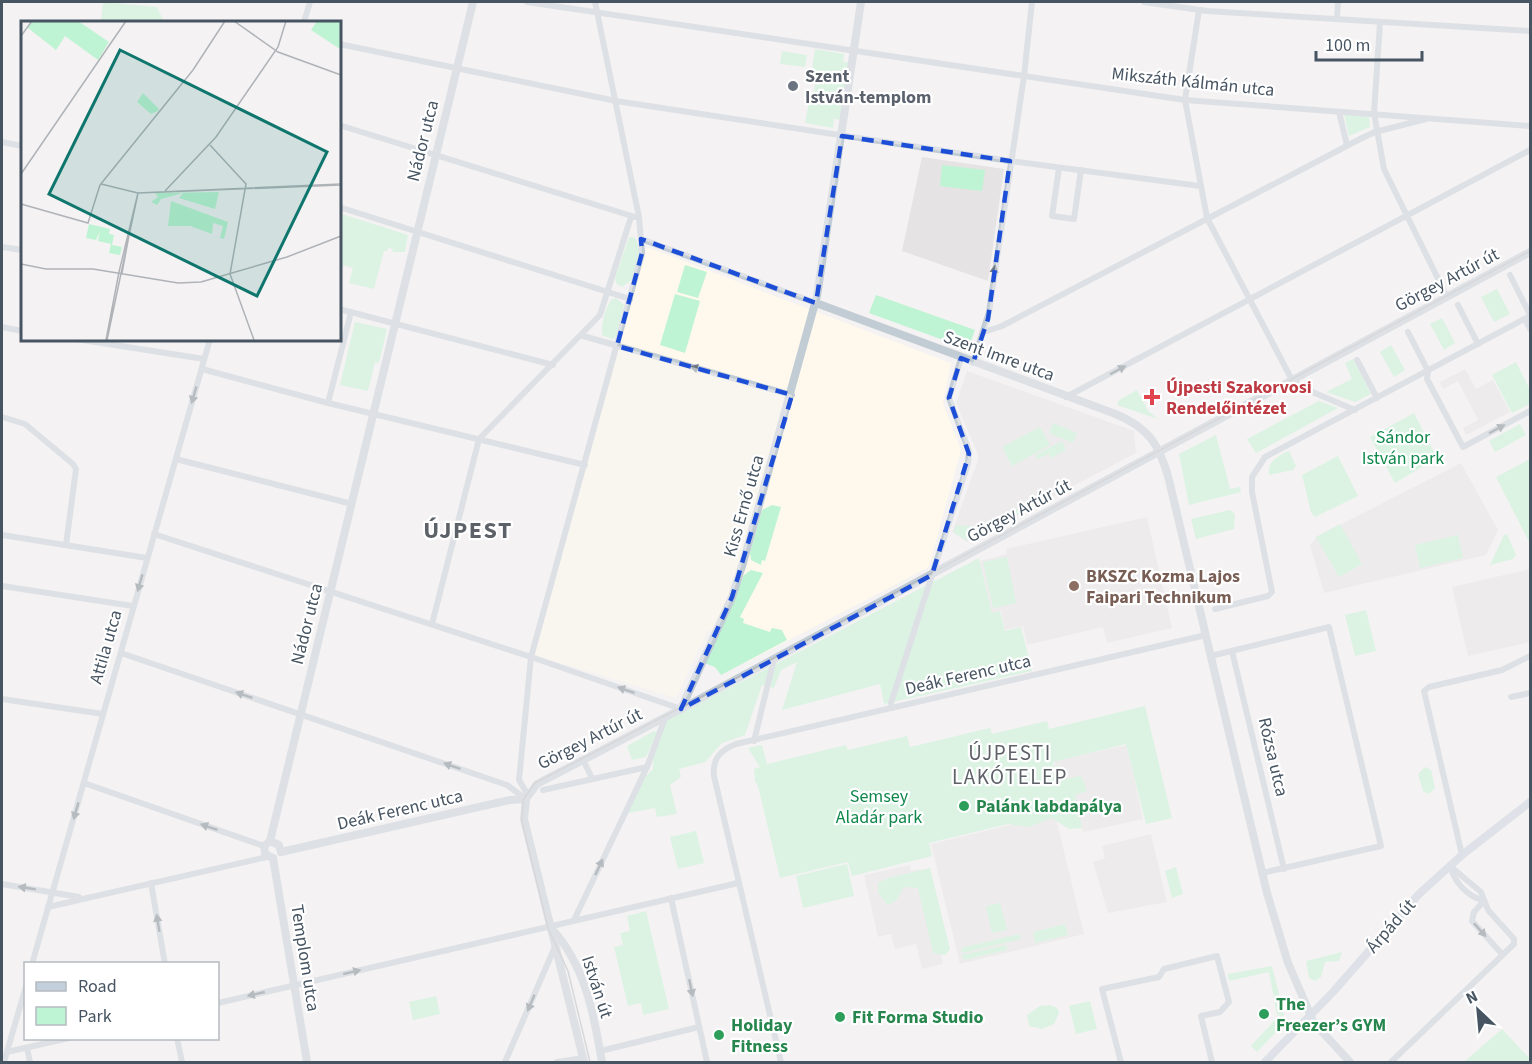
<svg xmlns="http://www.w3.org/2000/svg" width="1532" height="1064" font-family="'Source Sans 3',sans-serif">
<rect width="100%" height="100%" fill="#f4f2f2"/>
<!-- commercial -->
<polygon fill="#fef9ec" points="647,247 951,363 943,403 961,450 929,567 747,662 738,645 708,630 676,698 534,655"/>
<!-- education -->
<g fill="#e5e3e4">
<polygon points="922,157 1004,169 988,281 902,251"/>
<polygon points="1465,369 1476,389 1493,380 1510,412 1466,435 1463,428 1478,420 1458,381 1443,389 1440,382"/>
<polygon points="967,371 1134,431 1136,453 967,542 952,532 979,457 956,403"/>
<polygon points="1461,463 1498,530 1486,555 1324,593 1310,545 1316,537"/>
<polygon points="1147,517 1172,628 1107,643 1103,627 1027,645 1023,626 1005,630 1001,611 992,613 980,561 1007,554 1006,549"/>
<polygon points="1530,569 1530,642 1468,656 1452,587"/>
<polygon points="1127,745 1143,819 1084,832 1078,823 1066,815 1054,761"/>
<polygon points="1055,814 1084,934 960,964 931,844"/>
<polygon points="1151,834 1167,902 1108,913 1093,862 1105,858 1102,846"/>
<polygon points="910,865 911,871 921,869 943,964 922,969 916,944 895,949 891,934 878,937 864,875"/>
</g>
<!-- green -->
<g fill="#bef4d3">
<polygon points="103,2 157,7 164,22 101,22"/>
<polygon points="815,49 844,54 843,62 849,62 845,92 839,90 838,92 844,95 841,118 838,120 834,118 833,128 805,123 810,96 814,96 815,83 810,82"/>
<polygon points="782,51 807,55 805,67 780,64"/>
<polygon points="1344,114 1369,116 1370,127 1349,136"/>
<polygon points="942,165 985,170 982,191 940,186"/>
<polygon points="339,213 408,235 405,252 392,252 393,249 388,248 387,251 384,251 374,289 349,283 353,268 339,264"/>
<path d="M629 237H634C645 248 635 267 632 280L622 287 616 283 615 278Z"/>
<polygon points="685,265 707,272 698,298 677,292"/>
<polygon points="1497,289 1510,314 1494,322 1481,297"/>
<polygon points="675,294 700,301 685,353 660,345"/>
<polygon points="876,295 975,330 968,349 869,313"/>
<path d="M616 298 624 305 616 337 612 339 602 335C601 324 605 309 611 300Z"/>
<polygon points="1442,318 1455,343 1444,350 1430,324"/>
<polygon points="355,322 387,329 379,363 375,362 368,391 340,385"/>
<polygon points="1391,345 1405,370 1394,377 1380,352"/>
<polygon points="1353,359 1371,394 1355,402 1326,392 1352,379 1345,363"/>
<polygon points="1516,362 1530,390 1530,404 1512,413 1492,375"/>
<polygon points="1137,390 1148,411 1158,419 1117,405 1119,400"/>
<polygon points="1319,401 1338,408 1256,453 1247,439"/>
<polygon points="1414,413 1437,458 1395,483 1370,437"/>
<polygon points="1053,423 1077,433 1073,443 1049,433"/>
<polygon points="1520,424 1526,435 1495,452 1489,441"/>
<polygon points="1040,427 1050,445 1012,466 1002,447"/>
<polygon points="1216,435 1230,489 1240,487 1241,492 1189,505 1179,454"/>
<polygon points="1062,441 1066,450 1051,458 1047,451 1048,454 1038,459 1034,456"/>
<path d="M1289 451 1296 466 1293 470 1269 475C1267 461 1278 456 1289 451Z"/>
<polygon points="1338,456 1358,496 1315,517 1311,512 1302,475"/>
<polygon points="1530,459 1530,544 1496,477"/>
<polygon points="1038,498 1039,503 968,541 953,532 956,525 983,527"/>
<polygon points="772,505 781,507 765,561 762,560 761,565 751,560 750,553 762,510"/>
<polygon points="1230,510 1235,514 1234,529 1196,539 1191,519"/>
<polygon points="1340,524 1362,564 1339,577 1316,537"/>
<polygon points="1507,534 1516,555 1513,559 1490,565 1504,535"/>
<polygon points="1458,535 1463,558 1420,568 1415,545"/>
<polygon points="1007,557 1016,603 993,608 983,562"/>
<polygon points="979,558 992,613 1000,611 1005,631 1021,627 1032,671 884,704 880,684 782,710 797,662 781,670 774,688 762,685 745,735 722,743 705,762 679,769 681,777 670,785 677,814 657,817 655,808 628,813 644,778 653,769 653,758 666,721"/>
<polygon points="751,570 763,573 740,617 744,619 743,623 770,632 772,628 782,630 787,640 721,675 715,667 704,663 744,575"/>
<polygon points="1366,610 1376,651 1355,656 1345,615"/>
<polygon points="1145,706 1172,818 1146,824 1126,744 1053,762 1054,767 1059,765 1064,779 1081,776 1087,791 1075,795 1082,828 1069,829 1052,818 1029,827 1008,824 929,843 932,856 852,876 848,862 780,878 758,786 755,781 754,769 760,767 748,748 762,745 767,764 846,745 848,750 907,736 910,747 990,728 992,734 1047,721 1049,729"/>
<polygon points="654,731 657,733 646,757 632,760 627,746"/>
<polygon points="1425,767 1431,770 1435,788 1429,794 1423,791 1418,774"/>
<polygon points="696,831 704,863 678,869 670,837"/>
<polygon points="847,864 854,896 803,908 796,876"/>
<polygon points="1176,867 1183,894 1172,898 1165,871"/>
<polygon points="930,868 950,949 945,955 933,953 918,888 904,887 896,901 887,905 878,892 878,883 888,878"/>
<polygon points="1000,903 1007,930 992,933 986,906"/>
<polygon points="646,911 669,1009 643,1015 641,1003 628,1006 614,947 623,945 620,933 630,931 627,916"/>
<polygon points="1065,924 1068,935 1035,943 1033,932"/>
<polygon points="1019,934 1021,939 962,953 961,948"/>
<polygon points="1006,945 1007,950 964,960 962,955"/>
<polygon points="1342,952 1339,961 1325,962 1321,977 1315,981 1309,978 1306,961"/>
<polygon points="1272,966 1284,1014 1283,1017 1277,1015 1269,972 1229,981 1228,974"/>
<polygon points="436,996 440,1014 413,1020 409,1002"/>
<polygon points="1090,1001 1097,1029 1076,1034 1069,1006"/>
<polygon points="1050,1005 1057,1008 1059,1013 1054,1024 1042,1029 1029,1026 1027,1015 1040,1006"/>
<polygon points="1275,1020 1282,1022 1280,1028 1257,1052 1251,1046"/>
<polygon points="1502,1029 1530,1059 1530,1062 1464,1062"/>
</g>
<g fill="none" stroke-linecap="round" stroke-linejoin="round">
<!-- minor -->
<g stroke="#c2ccd4" stroke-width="6">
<polyline points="527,2 1185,100 1530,126"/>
<polyline points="1144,2 1207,11 1530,31"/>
<polyline points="1199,10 1185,100 1207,218 1292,380 1303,388 1355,410"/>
<polyline points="1337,18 1338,2"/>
<polyline points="304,22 310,2"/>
<polyline points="1380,23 1374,113 1384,169 1447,297"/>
<polyline points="339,44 616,101 1010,161 1200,186"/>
<polyline points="1339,112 1347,145"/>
<polyline points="339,125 635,217"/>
<polyline points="2,142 22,146"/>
<polyline points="1059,168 1052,216 1074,219 1081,170"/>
<polyline points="339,207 630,299"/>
<polyline points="641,239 816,303"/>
<polyline points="2,247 22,250"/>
<polyline points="1510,275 1530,315"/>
<polyline points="1458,305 1478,344"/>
<polyline points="339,309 553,365"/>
<polyline points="1525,319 1530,329"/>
<polyline points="2,327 22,331"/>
<polyline points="984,332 1002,326 1362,138 1375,132 1426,119"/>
<polyline points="1408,332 1428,371 1427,379 1463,447 1530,411"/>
<polyline points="583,336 792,395"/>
<polyline points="76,339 204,359"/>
<polyline points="1357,360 1377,398"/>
<polyline points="973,363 989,312 1024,76 1032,2"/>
<polyline points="202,369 328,403 585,465"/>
<polyline points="1066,397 1530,150"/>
<polyline points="328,403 351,312"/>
<polyline points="2,417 25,424 73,464 76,469 66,545"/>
<polyline points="176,459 352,504"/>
<polyline points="154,534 531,657 681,709"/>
<polyline points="2,535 147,558"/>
<polyline points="2,586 133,606"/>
<polyline points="1215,609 1268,596 1272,592 1252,492 1252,477 1265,457 1530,316"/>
<polyline points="432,624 479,439 600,315 631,217"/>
<polyline points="1232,651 1284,869"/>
<polyline points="121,653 507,785 526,799"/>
<polyline points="1211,656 1329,627 1381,846 1262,873"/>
<polyline points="1511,697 1530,693"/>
<polyline points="2,699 103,714"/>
<polyline points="892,708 891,703 968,463 969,451 949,398 961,358"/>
<polyline points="754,741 774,659"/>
<polyline points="583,760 592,778"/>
<polyline points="84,783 264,846"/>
<polyline points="543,790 647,767"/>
<polyline points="528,795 519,780 531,657 642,253 639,217 595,2"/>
<polyline points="1462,855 1424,691 1429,687 1502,670 1530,656"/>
<path d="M1450 866C1455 883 1467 896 1484 901"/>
<polyline points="151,883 165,964"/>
<polyline points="2,884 79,897"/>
<polyline points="671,898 707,1062"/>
<polyline points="1484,901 1474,912 1472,921 1502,954"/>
<polyline points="48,907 267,857"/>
<polyline points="574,920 647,767 665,718"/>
<polyline points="32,964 210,339"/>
<polyline points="218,1003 738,883"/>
<polyline points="177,1038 182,1062"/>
<polyline points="27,1048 30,1062"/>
<polyline points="600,1051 699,1027"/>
<polyline points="7,1052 69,1038"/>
<polyline points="4,1062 26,986"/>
<polyline points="505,1062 554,949"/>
<polyline points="557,1062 583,1058"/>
<path d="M781 1062 714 776C712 758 721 750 736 744L1206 635"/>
<polyline points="1121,1062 1102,989 1159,977 1164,969 1217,956 1229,1002 1220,1012 1201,1016 1212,1062"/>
<polyline points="1391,1062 1514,944 1514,939 1488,910 1481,892 1450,866"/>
</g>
<!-- tertiary -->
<g stroke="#c2ccd4" stroke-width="8">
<path d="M816 303 1113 413C1148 427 1159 443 1169 480L1267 893 1288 963 1314 1023 1350 1062"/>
<polyline points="681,709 732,597 743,563 817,296 861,2"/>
<polyline points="270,841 279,845 281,852"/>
<polyline points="281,852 510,800 526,799"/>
<polyline points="273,858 265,854 264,846 270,841 473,2"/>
<polyline points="273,858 307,1062"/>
<path d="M551 928C585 964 594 1015 602 1062"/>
<polyline points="584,1062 524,819 526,799 537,784 681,709 1530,252"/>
</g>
<!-- secondary -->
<polyline stroke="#c3cfdc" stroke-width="8" points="1265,1062 1333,992 1419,894 1462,855 1530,802"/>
<!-- tram -->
<polyline stroke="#b3b7bd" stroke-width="1.5" points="590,1062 568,971 548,928 522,822 523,800 535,783 703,696 1530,251"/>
</g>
<!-- one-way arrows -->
<defs><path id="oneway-solid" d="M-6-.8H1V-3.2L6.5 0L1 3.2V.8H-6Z" transform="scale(1.5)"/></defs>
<g fill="#6c7984">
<use href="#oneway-solid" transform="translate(994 274) rotate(-82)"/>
<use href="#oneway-solid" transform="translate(699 369) rotate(-164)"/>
<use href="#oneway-solid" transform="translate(1118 370) rotate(-28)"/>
<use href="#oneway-solid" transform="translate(194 395) rotate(106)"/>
<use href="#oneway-solid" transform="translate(1497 429) rotate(-28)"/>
<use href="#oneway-solid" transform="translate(140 583) rotate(106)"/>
<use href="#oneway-solid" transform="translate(626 690) rotate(-161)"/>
<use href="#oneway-solid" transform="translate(244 695) rotate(-161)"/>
<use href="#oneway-solid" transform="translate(452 766) rotate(-161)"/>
<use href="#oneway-solid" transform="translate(76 811) rotate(106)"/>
<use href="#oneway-solid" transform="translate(209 827) rotate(-161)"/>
<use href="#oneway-solid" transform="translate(599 867) rotate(-65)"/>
<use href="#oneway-solid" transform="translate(27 888) rotate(-171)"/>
<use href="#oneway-solid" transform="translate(158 923) rotate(-99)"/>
<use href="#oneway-solid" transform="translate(1480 930) rotate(48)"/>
<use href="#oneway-solid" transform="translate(352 972) rotate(-13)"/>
<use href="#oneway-solid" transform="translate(691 988) rotate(78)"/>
<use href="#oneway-solid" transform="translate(256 994) rotate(167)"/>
<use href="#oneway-solid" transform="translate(531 1003) rotate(113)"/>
</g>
<!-- marked area -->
<path d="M0 0H1532V1064H0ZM842 136 1010 161 988 319 973 363 961 358 949 398 969 454 932 575 681 709 732 597 792 395 617 346 642 253 641 239 816 303Z" fill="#f4f2f2" fill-opacity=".55" fill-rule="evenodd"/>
<path fill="none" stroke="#1d4ed8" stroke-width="4.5" stroke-dasharray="12 8" stroke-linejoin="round" d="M842 136 1010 161 988 319 973 363 961 358 949 398 969 454 932 575 681 709 732 597 792 395 617 346 642 253 641 239 816 303Z"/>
<!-- markers -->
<circle fill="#6b7280" stroke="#fff" stroke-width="2" cx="793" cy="86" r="6"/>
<path fill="#e0444e" stroke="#fff" stroke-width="2" d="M1149 388h6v6h6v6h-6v6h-6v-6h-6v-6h6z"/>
<circle fill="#8d6e63" stroke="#fff" stroke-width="2" cx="1074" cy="586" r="6"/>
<g fill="#2e9e5b" stroke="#fff" stroke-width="2">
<circle cx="964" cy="806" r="6"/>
<circle cx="1264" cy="1014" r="6"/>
<circle cx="840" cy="1017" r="6"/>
<circle cx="719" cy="1035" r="6"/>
</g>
<g text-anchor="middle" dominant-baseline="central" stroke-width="4.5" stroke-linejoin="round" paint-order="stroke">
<!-- worship labels -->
<g font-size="18" font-weight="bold" fill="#5b616d" stroke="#fff" text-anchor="start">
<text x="805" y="76">Szent<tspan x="805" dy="21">István-templom</tspan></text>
</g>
<!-- street labels -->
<g font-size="18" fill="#475562" stroke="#fff">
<text transform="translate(1193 82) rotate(6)">Mikszáth Kálmán utca</text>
<text transform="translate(423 141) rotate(-76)">Nádor utca</text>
<text transform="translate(1447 280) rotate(-28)">Görgey Artúr út</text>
<text transform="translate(999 356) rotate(20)">Szent Imre utca</text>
<text transform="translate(744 506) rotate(-74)">Kiss Ernő utca</text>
<text transform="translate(1019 511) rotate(-28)">Görgey Artúr út</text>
<text transform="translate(307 624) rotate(-76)">Nádor utca</text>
<text transform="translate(106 647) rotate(-74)">Attila utca</text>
<text transform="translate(968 675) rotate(-13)">Deák Ferenc utca</text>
<text transform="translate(590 739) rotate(-27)">Görgey Artúr út</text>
<text transform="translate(1273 757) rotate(77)">Rózsa utca</text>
<text transform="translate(400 810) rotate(-13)">Deák Ferenc utca</text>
<text transform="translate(1391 926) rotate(-49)">Árpád út</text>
<text transform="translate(305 958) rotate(81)">Templom utca</text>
<text transform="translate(597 987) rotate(72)">István út</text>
</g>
<!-- health labels -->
<g font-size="18" font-weight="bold" fill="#be3a42" stroke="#fff" text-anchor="start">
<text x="1166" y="387">Újpesti Szakorvosi<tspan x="1166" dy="21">Rendelőintézet</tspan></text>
</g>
<!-- park labels -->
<g font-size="18" fill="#0f874b" stroke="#fff">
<text x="1403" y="437">Sándor<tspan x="1403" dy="21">István park</tspan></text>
<text x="879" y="796">Semsey<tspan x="879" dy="21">Aladár park</tspan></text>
</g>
<!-- education labels -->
<g font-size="18" font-weight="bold" fill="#785e54" stroke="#fff" text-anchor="start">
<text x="1086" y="576">BKSZC Kozma Lajos<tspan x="1086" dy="21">Faipari Technikum</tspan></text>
</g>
<!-- leisure labels -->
<g font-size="18" font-weight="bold" fill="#27864d" stroke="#fff" text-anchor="start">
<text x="976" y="806">Palánk labdapálya</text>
<text x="1276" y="1004">The<tspan x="1276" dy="21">Freezer’s GYM</tspan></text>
<text x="852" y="1017">Fit Forma Studio</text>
<text x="731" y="1025">Holiday<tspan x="731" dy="21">Fitness</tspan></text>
</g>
<!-- quarter labels -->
<g font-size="21" letter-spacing="1.5" fill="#5d6268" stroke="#fff">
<text x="1010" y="753">ÚJPESTI<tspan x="1010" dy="24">LAKÓTELEP</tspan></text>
</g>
<!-- district labels -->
<g font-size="24" font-weight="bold" letter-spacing="1.5" fill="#5d6268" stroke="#fff">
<text x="468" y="530">ÚJPEST</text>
</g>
</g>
<!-- overview -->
<g transform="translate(21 21)">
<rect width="320" height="320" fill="#f4f2f2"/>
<path d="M9 0H57L88 21 77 39 44 15 35 29 7 7ZM296 0H319V28L290 9ZM122 72 138 88 137 90 130 93 116 81ZM198 171 194 188 158 177 162 172 140 178 136 184 130 181 137 176 134 172ZM150 180 207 201 203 218 199 217 202 205 192 202 191 213 169 205H147ZM68 203 89 208 88 213 93 214 91 224 101 226 99 234 88 232 90 223 77 220 79 210 75 219 65 217Z" fill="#bef4d3"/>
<path fill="none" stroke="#afb3b8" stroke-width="1.5" d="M213 0 257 31 320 54M0 15 11 0M189 124 225 163 209 253 233 319M0 153 105 0M80 163 117 172M79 164 172 49 204 0M144 170 195 116 257 26 265 0M117 172 320 164M0 183 67 202 79 164M0 243 25 248H72L157 262 180 261 266 236 320 215M98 251 117 172M101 252 112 193M85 319 98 251M86 319 117 172 320 163"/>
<path fill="#0f766e" fill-opacity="0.15" stroke="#0f766e" stroke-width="3" d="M99 29 306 131 236 275 28 173Z"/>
<rect width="320" height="320" fill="none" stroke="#475562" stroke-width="3"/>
</g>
<!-- border -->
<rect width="1532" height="1064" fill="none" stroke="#475562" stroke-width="6"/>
<!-- legend -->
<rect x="24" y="962" width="195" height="78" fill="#ffffff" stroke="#b5bbc0" stroke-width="1.5"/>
<rect x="36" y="982" width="30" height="9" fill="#c3cfdc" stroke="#b5bbc0" stroke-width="1.5"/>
<text x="78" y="992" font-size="18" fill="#475562">Road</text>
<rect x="36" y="1007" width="30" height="18" fill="#bef4d3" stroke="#b5bbc0" stroke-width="1.5"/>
<text x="78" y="1022" font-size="18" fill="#475562">Park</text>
<!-- north arrow -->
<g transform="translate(1478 1010) rotate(334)" stroke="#ffffff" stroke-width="4.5" paint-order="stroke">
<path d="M0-4.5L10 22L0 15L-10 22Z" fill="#475562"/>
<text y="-9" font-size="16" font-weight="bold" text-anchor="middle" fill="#475562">N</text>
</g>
<!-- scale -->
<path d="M1316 51v9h106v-9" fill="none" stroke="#475562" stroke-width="3"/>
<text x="1325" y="51" font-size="18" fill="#475562" stroke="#ffffff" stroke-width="4.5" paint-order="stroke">100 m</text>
</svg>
